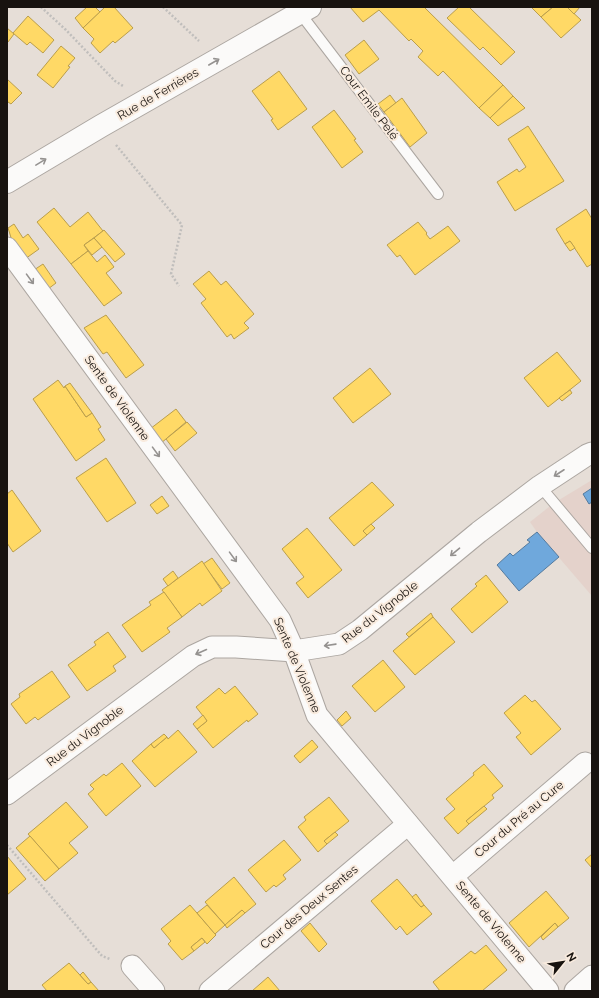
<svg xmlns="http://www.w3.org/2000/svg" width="599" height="998" font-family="Raleway,sans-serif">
<rect width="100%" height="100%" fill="#e6ded7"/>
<!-- education -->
<polygon fill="#e4d2cb" points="592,480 592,596 537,532 530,522 554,503"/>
<!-- homes -->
<g fill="#ffd966" stroke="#ba9e4c">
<polygon points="87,7 95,7 100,12 83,28 75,18"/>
<polygon points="105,7 114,7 133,28 115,43 113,41 100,53 91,43 94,39 83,28"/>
<polygon points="350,7 424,7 503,85 479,108 443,71 438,76 418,57 423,51 411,39 409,41 379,10 363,22"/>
<polygon points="459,7 469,7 515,52 501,65 483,47 480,50 447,18"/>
<polygon points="531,7 553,7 541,17"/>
<polygon points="553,7 567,7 581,20 561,38 541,17"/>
<polygon points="567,7 580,7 574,14"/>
<polygon points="28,16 54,40 43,53 30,42 27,45 13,33"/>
<polygon points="7,28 14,34 8,42 7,41"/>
<polygon points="364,40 379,59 359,74 345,55"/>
<polygon points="61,46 75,58 68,66 70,67 53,88 37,75"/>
<polygon points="279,71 307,109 278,130 271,120 273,119 252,91"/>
<polygon points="7,79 22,93 11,104 8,102 7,102"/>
<polygon points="503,85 513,96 490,118 479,108"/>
<polygon points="390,95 396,103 384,112 378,104"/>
<polygon points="513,96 525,108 498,126 490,118"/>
<polygon points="402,98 427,133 410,147 384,112"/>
<polygon points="334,110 356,139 354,140 363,152 342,168 312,127"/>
<polygon points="528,126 564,181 515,211 497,182 517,169 519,172 526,167 508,139"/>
<polygon points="54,208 70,227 88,212 103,231 84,245 88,251 71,264 37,222"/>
<polygon points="586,209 592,219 592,264 587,267 570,241 565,244 556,229"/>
<polygon points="418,222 427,233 426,234 430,239 448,226 460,241 415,275 400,255 397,257 387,245"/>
<polygon points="14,224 23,238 28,234 39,249 25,259 12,241 9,231 8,228"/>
<polygon points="104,230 125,254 115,262 94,238"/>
<polygon points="94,238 102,247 92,255 84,245"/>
<polygon points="570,241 575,248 570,251 565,244"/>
<polygon points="88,251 97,262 105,255 114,267 106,273 122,293 104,306 71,264"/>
<polygon points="43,264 56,283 48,289 34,270"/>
<polygon points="209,271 221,285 226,281 254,314 244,323 249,328 234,339 231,334 227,337 201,303 206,299 193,284"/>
<polygon points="106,315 144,365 126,378 107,352 103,354 84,328"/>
<polygon points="557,352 581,381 548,407 524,378"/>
<polygon points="370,368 391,394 353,423 333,398"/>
<polygon points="58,380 64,388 65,386 86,417 92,413 101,427 98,429 105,440 76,461 33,399"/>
<polygon points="70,383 92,413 86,417 65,386"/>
<polygon points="570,390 572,393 562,401 559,398"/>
<polygon points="176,409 186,422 160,444 150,429"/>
<polygon points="187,422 197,433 175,451 166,439"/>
<polygon points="106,458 136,503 107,522 76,478"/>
<polygon points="372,482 394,505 363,531 367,535 354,546 329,518"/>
<polygon points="12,490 41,531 13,552 7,543 7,494"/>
<polygon points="162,496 169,506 157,514 150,505"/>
<polygon points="371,524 375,528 367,535 363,531"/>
<polygon points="307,528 342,570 308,598 296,583 304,577 282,549"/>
<polygon points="212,558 230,583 222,589 203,564"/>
<polygon points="202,561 222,591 202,606 200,603 182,617 162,590"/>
<polygon points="173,571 178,578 168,586 163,579"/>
<polygon points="486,575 508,602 472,633 451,609 477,586 475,584"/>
<polygon points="164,592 182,617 167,628 170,632 142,652 122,625 151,605 149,602"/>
<polygon points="431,613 433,617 409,637 406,634"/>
<polygon points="433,617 455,642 415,675 393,651"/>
<polygon points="108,632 126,657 113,666 116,671 87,691 68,665 96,645 94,642"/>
<polygon points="383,660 405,687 375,712 352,686"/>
<polygon points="52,671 70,697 38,720 35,717 26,724 11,704 20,697 19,694"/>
<polygon points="235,686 258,714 248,722 247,720 213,748 197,729 207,721 196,707 219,688 225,694"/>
<polygon points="525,695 532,702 535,700 561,729 531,755 516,737 521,733 504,713"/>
<polygon points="346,711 351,718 342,726 337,720"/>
<polygon points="203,715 207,721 197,729 193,724"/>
<polygon points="178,730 197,752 155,787 132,761 151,744 154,748 167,737 168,739"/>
<polygon points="164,734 167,737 154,748 151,744"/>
<polygon points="312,740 318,747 300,763 294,756"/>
<polygon points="122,763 141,786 106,816 88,794 94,789 90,785 104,774 106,776"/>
<polygon points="484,764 503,786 492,795 494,798 466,821 469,824 458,834 444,818 455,809 446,799 474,775 473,773"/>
<polygon points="329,797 349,821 324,841 327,844 318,852 298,827 306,820 304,817"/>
<polygon points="66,802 88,827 69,843 78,853 59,869 28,834"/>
<polygon points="484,806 487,809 469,824 466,821"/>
<polygon points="335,832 338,835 327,844 324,841"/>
<polygon points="30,836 59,869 45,881 16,848"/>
<polygon points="284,840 301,860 283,875 286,879 276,887 274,885 266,892 248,870"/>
<polygon points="592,854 592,868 585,860"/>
<polygon points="7,856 26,879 7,895"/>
<polygon points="234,877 256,904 245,913 242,910 225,925 205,902"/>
<polygon points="397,879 421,907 424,905 432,914 407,935 400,926 396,930 371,901"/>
<polygon points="546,891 569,918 558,927 555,923 529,947 509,923"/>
<polygon points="416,894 424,905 421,907 412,897"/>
<polygon points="190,905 216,935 207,944 202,938 191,947 194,951 182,960 168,944 171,941 161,929"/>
<polygon points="207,905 225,925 215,934 197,913"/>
<polygon points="242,910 245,913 227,928 225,925"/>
<polygon points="310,923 327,944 319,952 301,931"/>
<polygon points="555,923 558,927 543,940 541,937"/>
<polygon points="202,938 205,942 194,951 191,947"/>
<polygon points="486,945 507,970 482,991 440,991 433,982 471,951 475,954"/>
<polygon points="69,963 88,984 91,982 99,991 47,991 42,985"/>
<polygon points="83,972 91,982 88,984 80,975"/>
<polygon points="268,977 280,991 252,991"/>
</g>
<!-- schools -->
<g fill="#6fa8dc" stroke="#557b9e">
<polygon points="592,488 592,502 589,504 583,494"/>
<polygon points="537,532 559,557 519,591 497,565 510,553 513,556 530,542 527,540"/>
</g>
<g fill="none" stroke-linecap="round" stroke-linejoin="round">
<defs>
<g id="service">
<polyline points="300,13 438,194"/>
<polyline points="540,486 592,548"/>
</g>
<g id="minor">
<polyline points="7,248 280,620 294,651 317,715 548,991"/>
<polyline points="7,794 193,656 212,647 236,647 294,651 339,644 360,630 479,532 540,486 587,455 592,453"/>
<polyline points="453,876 585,763"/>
<polyline points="132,966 154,991"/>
<polyline points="210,991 408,824"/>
<polyline points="575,991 592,976"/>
</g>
<polyline id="tertiary" points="7,182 101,126 310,7"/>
</defs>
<!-- service casing -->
<use href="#service" stroke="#aca6a1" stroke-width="12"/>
<!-- minor casing -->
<use href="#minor" stroke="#aca6a1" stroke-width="23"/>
<!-- tertiary casing -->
<use href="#tertiary" stroke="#aca6a1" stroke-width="24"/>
<!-- path -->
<g stroke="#c0bebc" stroke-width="2.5" stroke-dasharray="2 2" stroke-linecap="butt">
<polyline points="41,7 66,30 115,81 123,86"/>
<polyline points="163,7 199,41"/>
<polyline points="116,145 182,225 171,274 179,286"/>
<polyline points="7,845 102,956 110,959"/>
</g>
<!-- service -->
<use href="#service" stroke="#fbfaf9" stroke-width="10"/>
<!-- minor -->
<use href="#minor" stroke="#fbfaf9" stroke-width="21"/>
<!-- tertiary -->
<use href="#tertiary" stroke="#fbfaf9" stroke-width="22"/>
</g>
<!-- one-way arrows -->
<defs><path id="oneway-shaft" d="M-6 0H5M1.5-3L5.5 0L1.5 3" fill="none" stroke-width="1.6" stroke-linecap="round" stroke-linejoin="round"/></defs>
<g stroke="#959290">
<use href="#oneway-shaft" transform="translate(214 62) rotate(-30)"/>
<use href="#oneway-shaft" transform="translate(41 162) rotate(-31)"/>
<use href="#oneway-shaft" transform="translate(30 279) rotate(54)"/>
<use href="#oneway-shaft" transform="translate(156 452) rotate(54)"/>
<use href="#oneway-shaft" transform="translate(559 473) rotate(147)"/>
<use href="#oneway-shaft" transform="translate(455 552) rotate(140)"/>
<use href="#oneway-shaft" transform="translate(233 557) rotate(54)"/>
<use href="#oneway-shaft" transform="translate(330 645) rotate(172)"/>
<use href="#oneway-shaft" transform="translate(201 652) rotate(156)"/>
</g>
<g text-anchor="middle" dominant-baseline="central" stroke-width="4" stroke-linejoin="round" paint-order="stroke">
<!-- street labels -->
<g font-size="12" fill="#18130f" stroke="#f9ebde">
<text transform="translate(158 94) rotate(-30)">Rue de Ferrières</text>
<text transform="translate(369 103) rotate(53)">Cour Emile Pelé</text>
<text transform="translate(117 398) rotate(54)">Sente de Violenne</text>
<text transform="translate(380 612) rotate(-38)">Rue du Vignoble</text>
<text transform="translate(297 665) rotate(67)">Sente de Violenne</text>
<text transform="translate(85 736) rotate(-37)">Rue du Vignoble</text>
<text transform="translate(519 819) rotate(-40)">Cour du Pré au Cure</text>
<text transform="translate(309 907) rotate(-40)">Cour des Deux Sentes</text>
<text transform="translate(491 922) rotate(50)">Sente de Violenne</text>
</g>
</g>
<!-- border -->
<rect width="599" height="998" fill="none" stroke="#18130f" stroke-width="16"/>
<!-- north arrow -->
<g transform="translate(563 962) rotate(60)" stroke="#f9ebde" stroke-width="3" paint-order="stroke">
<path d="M0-3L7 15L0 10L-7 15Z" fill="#18130f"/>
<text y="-6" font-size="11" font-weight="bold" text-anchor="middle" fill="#18130f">N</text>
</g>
</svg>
